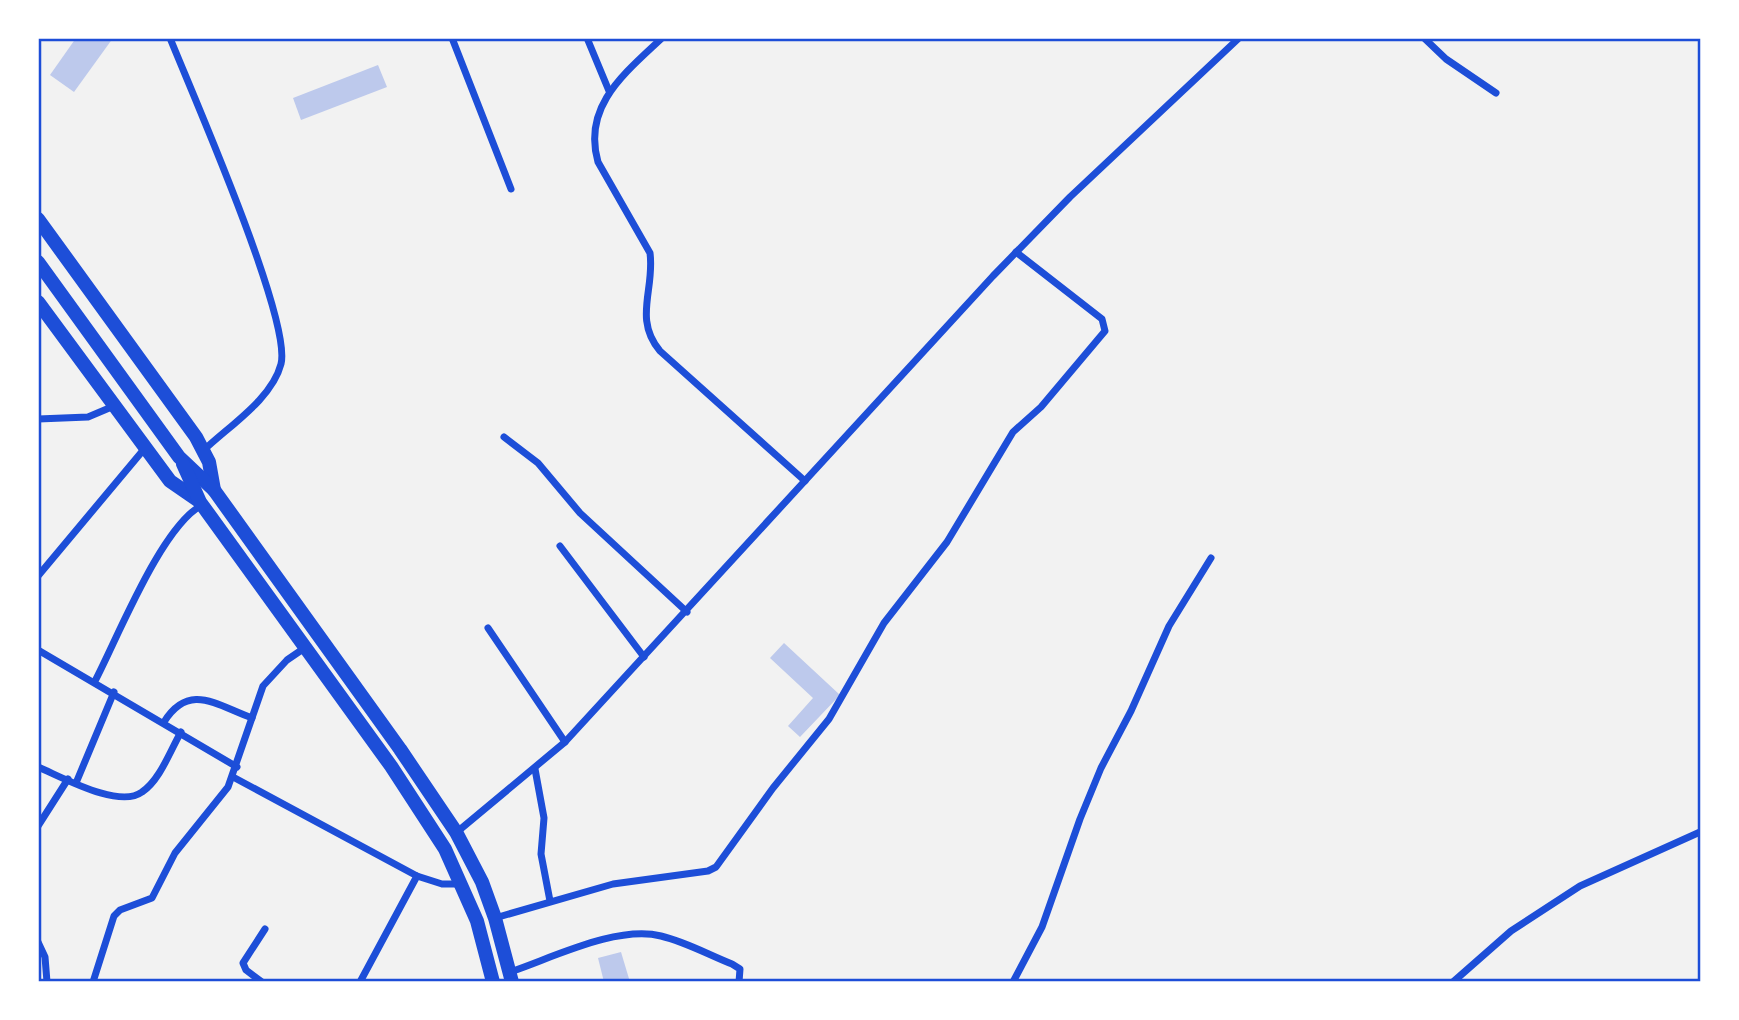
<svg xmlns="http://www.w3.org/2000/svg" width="1739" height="1020" font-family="'Space Grotesk',sans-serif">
<rect width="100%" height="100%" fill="#f2f2f2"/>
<!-- building -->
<g fill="#bdc9ec">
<polygon points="76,38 113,38 74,92 50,75"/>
<polygon points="378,65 387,87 301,120 293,98"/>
<polygon points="784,643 840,695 800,737 788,726 813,698 770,658"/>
<polygon points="621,952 630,982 604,982 598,958"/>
</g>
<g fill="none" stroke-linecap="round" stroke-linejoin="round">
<!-- minor -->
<g stroke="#1d4ed8" stroke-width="7">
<path d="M170 38C192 93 292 320 281 364 272 399 229 426 204 450"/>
<polyline points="452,38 511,189"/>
<polyline points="587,38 609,91"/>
<path d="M662 38C625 73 582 106 598 162L650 253C655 289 633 319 660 351L805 481"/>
<polyline points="1424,38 1446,59 1496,93"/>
<polyline points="38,419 88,417 114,406"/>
<polyline points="504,437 538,463 580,513 687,612"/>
<polyline points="560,546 644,657"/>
<polyline points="38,576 145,448"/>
<polyline points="488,628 565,742"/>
<polyline points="38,650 237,767"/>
<path d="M95 681C118 637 161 527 202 505"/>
<path d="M164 722C189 682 216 705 252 718"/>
<path d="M38 767C62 777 119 809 142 792 160 780 170 751 181 732"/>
<polyline points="535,769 544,818 541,854 550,901"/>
<polyline points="233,777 417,876 442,884 461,884"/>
<polyline points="76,783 114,692"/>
<polyline points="38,826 68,779"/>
<polyline points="457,832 565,742 993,276 1070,197 1239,38"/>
<polyline points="495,918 613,884 708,871 716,867 773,788 829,719 884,623 947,542 1013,432 1041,407 1105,331 1102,319 1016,252"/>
<polyline points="38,942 45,957 47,982"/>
<path d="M510 972C552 958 617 925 661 936 686 942 709 955 732 964L740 969 739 982"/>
<polyline points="93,982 114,916 120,910 152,898 175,853 228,787 263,686 287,660 306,647"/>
<polyline points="262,982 246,970 243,963 265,929"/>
<polyline points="360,982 417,876"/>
<polyline points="1013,982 1042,927 1080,819 1101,768 1131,711 1169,626 1211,558"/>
<polyline points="1453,982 1511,931 1580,886 1700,832"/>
</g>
<!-- trunk -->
<g stroke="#1d4ed8" stroke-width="14">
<polyline points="38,219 196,437 209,462 214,490"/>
<polyline points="38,262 179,457 214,490 400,749 456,832 482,882 495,918 512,982"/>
<polyline points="38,302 170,481 199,501"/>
<polyline points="183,464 200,502 391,766 445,849 477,921 493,982"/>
</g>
</g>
<!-- border -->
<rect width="1739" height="1020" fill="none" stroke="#ffffff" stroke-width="80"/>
<rect x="40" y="40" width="1659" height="940" fill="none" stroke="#1d4ed8" stroke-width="2.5"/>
</svg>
